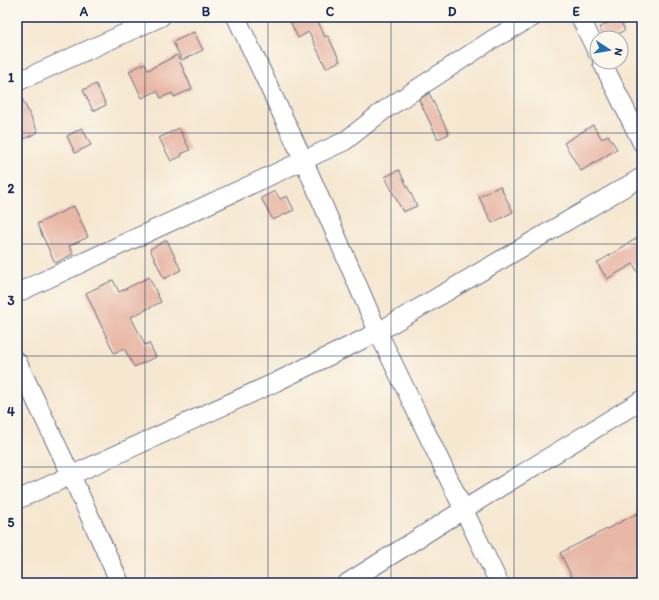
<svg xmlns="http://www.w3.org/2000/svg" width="659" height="600" font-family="Itim,sans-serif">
<rect width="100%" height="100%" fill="#fbf7ec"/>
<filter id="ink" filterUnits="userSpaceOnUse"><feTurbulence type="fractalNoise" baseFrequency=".025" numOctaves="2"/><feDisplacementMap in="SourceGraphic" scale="8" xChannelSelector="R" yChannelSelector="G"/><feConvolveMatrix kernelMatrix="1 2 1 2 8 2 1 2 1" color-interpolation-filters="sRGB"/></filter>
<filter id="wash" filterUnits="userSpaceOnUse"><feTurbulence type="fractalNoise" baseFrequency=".012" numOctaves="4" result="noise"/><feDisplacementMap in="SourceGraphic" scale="16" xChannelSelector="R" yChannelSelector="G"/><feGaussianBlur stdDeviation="0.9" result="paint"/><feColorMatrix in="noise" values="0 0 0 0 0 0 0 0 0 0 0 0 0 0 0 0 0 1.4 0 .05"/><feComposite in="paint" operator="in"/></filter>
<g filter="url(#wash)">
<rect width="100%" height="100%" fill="#f6e7d0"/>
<g id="blocks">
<!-- building -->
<g fill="#e8b7a6">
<polygon points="288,17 316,17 325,37 328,36 340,61 326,68 309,32 298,38"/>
<polygon points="618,17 625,30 611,38 605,38 599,28"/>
<polygon points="194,32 203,50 182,60 173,42"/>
<polygon points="177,55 192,89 174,97 172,93 161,98 157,91 142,98 129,71 145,63 148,70"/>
<polygon points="96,84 106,105 93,111 83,90"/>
<polygon points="17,92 19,92 38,132 24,139 17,125"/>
<polygon points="429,93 449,134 438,139 419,100"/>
<polygon points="593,125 602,139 608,135 617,149 581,171 564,143"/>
<polygon points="82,128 91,145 75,153 67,136"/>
<polygon points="179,128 190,150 181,154 182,156 171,161 159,138"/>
<polygon points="399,170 417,206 403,212 385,177"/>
<polygon points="500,186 513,212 492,223 479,197"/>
<polygon points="275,191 280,199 287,196 294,210 273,220 261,198"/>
<polygon points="74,206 88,237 69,246 73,254 55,263 37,224"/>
<polygon points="642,235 642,279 633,264 607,279 597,263"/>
<polygon points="167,240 181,270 164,279 150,249"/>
<polygon points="149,277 161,302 131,317 145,345 149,343 156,357 134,367 124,348 114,353 86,293 113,280 119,292"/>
<polygon points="642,511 642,583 575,583 560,553"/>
</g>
</g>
</g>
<g filter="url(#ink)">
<use href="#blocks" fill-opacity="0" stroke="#686f86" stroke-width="1"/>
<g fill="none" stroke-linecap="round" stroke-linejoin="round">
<defs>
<g id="street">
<polyline points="236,17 304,161 378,332 499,583"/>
<polyline points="580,17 597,52"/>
<polyline points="602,62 642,143"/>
<polyline points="17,82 161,17"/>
<polyline points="17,293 345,141 383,111 493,39 533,17"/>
<polyline points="17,361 71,475 120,583"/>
<polyline points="17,500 276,382 378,332 642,177"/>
<polyline points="347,583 463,510 642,400"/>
</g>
</defs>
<!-- street casing -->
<use href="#street" stroke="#686f86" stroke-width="20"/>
<!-- street -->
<use href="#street" stroke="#fff" stroke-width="18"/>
</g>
</g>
<!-- grid -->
<path fill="none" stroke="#1b2f5e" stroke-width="1" stroke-opacity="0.55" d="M145 17V583M268 17V583M391 17V583M514 17V583M17 133H642M17 244H642M17 356H642M17 467H642"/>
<!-- margin -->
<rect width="659" height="600" fill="none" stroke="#fbf7ec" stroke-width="44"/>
<!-- north arrow -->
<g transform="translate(609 50) rotate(102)"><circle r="19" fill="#fbf7ec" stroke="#a1a7b3"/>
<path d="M0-3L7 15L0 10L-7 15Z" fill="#1f6fb2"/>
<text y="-6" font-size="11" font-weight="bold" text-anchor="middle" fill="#1b2f5e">N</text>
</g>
<rect x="22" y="22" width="615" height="556" fill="none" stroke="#1b2f5e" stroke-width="1.5"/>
<g font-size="13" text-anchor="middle" font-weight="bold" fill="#1b2f5e">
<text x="84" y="16">A</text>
<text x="206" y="16">B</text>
<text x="330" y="16">C</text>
<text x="452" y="16">D</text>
<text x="576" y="16">E</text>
<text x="11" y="82">1</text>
<text x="11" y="193">2</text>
<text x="11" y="305">3</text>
<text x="11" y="416">4</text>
<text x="11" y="527">5</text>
</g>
</svg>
